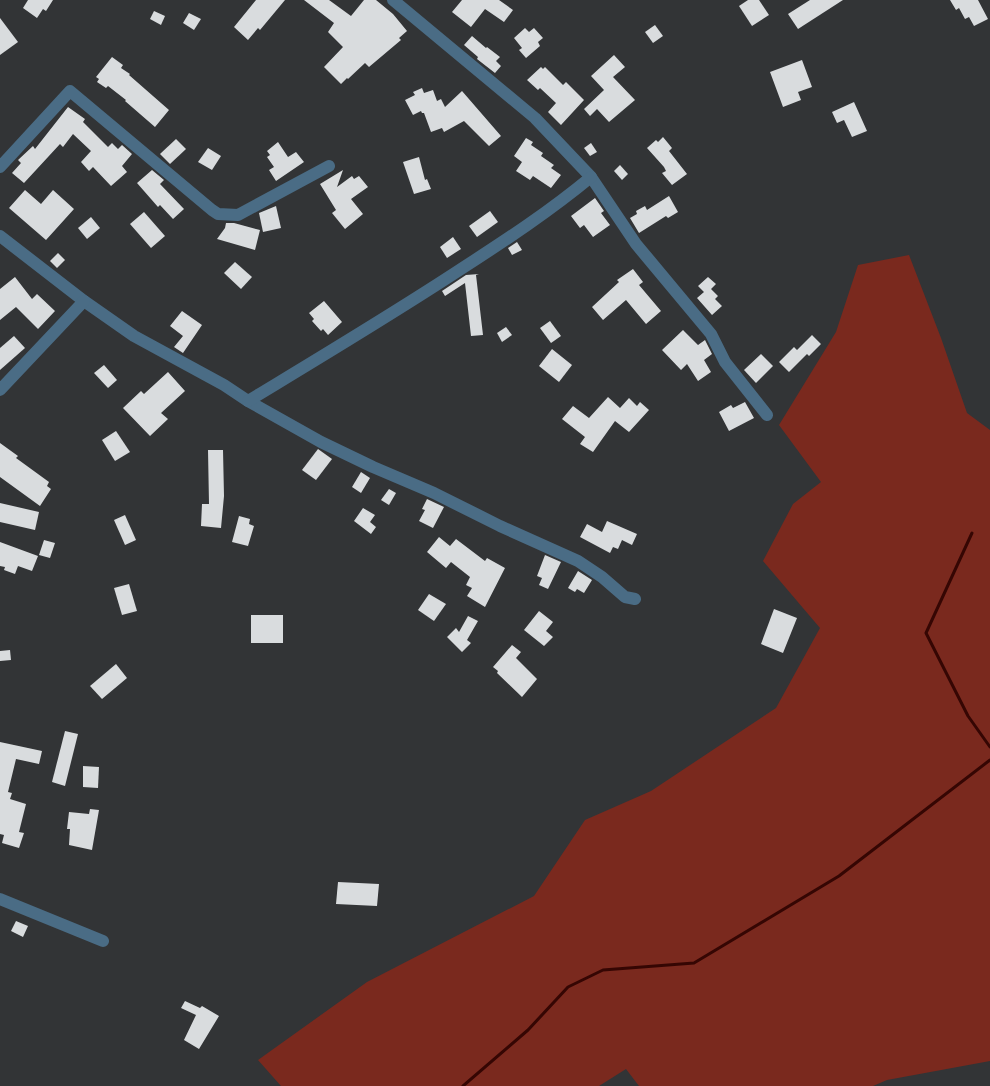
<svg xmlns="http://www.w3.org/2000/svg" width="990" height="1086" font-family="'Open Sans',sans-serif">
<rect width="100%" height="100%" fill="#323436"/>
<!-- green -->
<polygon fill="#7a291e" points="909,255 941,338 967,413 990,430 990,1061 887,1080 873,1086 639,1086 626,1069 599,1086 281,1086 258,1060 367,982 534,896 585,820 651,791 776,708 820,628 763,561 793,504 821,482 779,425 836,332 858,265"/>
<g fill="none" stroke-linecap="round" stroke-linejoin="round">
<!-- stream -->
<g stroke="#350603" stroke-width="3">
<polyline points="972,533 926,633 968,716 990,747"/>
<polyline points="463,1086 528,1030 568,987 603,970 694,963 839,876 990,760"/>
</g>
</g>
<!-- building -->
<g fill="#d9dcde">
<polygon points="28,0 53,0 46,11 43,9 37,18 23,8"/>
<polygon points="256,0 285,0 260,30 258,28 248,40 234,27"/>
<polygon points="304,0 329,0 351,16 364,0 376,0 393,14 407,31 399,38 401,40 369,67 365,63 348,79 347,78 341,84 324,67 343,47 328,32 334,23"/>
<polygon points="462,0 499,0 513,10 504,22 485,9 471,27 452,12"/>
<polygon points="748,0 759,0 769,15 752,26 739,6"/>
<polygon points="810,0 843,0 798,29 788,14"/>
<polygon points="950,0 978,0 988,19 974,26 969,17 965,19 959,8 956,10"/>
<polygon points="154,11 165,16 161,25 150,19"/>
<polygon points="189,13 201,19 194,30 183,23"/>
<polygon points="0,18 18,42 0,55"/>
<polygon points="655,25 663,36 653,43 645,32"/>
<polygon points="525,28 529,32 534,28 543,38 538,42 540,46 526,58 519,50 522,48 514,38"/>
<polygon points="472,36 486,48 487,47 500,57 496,61 501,66 495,73 477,59 478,57 464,45"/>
<polygon points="614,55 625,67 613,77 635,100 609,122 597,109 590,116 584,109 604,90 591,76"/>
<polygon points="112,57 123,65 121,68 130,74 129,75 169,110 155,127 125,101 126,100 108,86 106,88 97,82 99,79 96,77"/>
<polygon points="802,60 812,87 798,92 801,100 783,107 770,72"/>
<polygon points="541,67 543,69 545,67 563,85 566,82 584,100 561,125 548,112 556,103 540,88 538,90 527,80"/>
<polygon points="422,88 424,93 433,90 437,101 441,99 445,107 462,91 501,136 489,146 464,121 444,132 442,128 431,132 424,113 422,113 421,111 413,115 405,100 415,95 413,92"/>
<polygon points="854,102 867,131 852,137 844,120 837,123 832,112"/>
<polygon points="68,107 85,119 83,122 108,147 112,143 118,149 122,145 132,154 122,166 127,172 111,186 93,167 89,171 81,162 91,151 73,134 63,147 60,144 24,183 12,173 21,163 18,160 33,146 35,149"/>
<polygon points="663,137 672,148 669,151 687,174 672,185 662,173 666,171 664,167 647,148 656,140 658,142"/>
<polygon points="526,138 533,142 531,145 543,153 541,156 554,165 551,168 561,175 551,188 533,176 530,180 516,171 522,162 514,156"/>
<polygon points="176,139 186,149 170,164 160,154"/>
<polygon points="278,142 288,157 296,152 304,162 276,181 269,170 274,167 267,157 270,155 267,151"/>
<polygon points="591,143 597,152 590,156 584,148"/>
<polygon points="208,148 221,156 212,170 198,162"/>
<polygon points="419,157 425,180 427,179 431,189 414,194 403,162"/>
<polygon points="620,165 628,174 622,180 614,171"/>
<polygon points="152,170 164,180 160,184 184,209 173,219 160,205 158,207 137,183"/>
<polygon points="343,170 337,187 352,176 354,179 359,176 368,187 351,199 363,214 345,229 332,213 336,210 320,184"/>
<polygon points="25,190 41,204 53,190 74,209 46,240 9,208"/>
<polygon points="669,196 678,212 668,218 666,216 639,233 630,218 637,214 636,211 645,206 647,210"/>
<polygon points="595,198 604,211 601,213 610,225 593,237 584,225 580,228 571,216"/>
<polygon points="276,206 281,228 263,232 259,213"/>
<polygon points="490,211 498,222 477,237 469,226"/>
<polygon points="144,212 165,236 151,248 130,224"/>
<polygon points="91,217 100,228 87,239 78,228"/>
<polygon points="226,223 234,223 260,230 255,250 217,239 225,228"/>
<polygon points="453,237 461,249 447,258 440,247"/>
<polygon points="517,242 522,250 512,255 508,248"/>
<polygon points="58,253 65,260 57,268 50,261"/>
<polygon points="235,262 252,277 241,289 224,273"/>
<polygon points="633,269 643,282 639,285 661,311 646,324 626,300 603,320 592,307 619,282 617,280"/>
<polygon points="479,274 476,275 483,335 471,336 465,283 445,296 442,291 466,275"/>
<polygon points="15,277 32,299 37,294 55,311 38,329 16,307 0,320 0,289"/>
<polygon points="708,277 716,284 711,289 718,296 715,299 722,306 712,315 697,298 704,292 698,286"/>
<polygon points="324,301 342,322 328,335 323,329 321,331 312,321 314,319 309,313"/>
<polygon points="182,311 202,325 183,353 174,347 183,336 170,326"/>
<polygon points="550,321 561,336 551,343 540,328"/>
<polygon points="506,327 512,335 502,342 497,333"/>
<polygon points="683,330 698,345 705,340 712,354 704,360 711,372 698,381 687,364 681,370 662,350"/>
<polygon points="812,335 821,344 809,356 807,354 789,372 779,362 794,347 797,350"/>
<polygon points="14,336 25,348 0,370 0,348"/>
<polygon points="552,349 572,365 559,382 539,366"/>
<polygon points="761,354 773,366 756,383 744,370"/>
<polygon points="104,365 117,380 108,388 94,373"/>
<polygon points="168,372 185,391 161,413 168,419 150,436 123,408 141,391 144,394"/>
<polygon points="608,397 620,408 629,398 637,406 640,402 649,410 629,432 615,421 593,452 580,444 585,437 562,419 573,406 589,418"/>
<polygon points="745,402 754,418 729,431 719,412 731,405 733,408"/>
<polygon points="116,431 130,452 115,461 102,440"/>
<polygon points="0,443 18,456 16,458 49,482 47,486 51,489 40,506 0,477"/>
<polygon points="318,449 332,459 316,480 302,470"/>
<polygon points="208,450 223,450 224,496 221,528 201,526 202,504 209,504"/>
<polygon points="361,472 370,478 361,493 352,487"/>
<polygon points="389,489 396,493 389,505 381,500"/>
<polygon points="427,499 444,507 433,528 419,521 425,510 422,509"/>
<polygon points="0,503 39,512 35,530 0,522"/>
<polygon points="363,508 375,515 370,522 376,527 371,534 354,521"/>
<polygon points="125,515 136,540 125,545 114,520"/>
<polygon points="239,516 250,519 249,524 254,526 248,546 232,542"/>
<polygon points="607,521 637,534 632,545 622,540 618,549 613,547 610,553 580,537 587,524 602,532"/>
<polygon points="439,537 450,546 456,539 485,561 487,558 505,568 485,607 467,596 472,588 466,585 470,577 451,562 446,568 427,552"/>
<polygon points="44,540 55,543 50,558 39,555"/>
<polygon points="0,542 38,556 32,571 18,566 15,574 4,570 5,567 0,566"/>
<polygon points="545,555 561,562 548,589 539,585 542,578 537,576"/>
<polygon points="578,571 592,580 584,593 577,589 575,592 568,588"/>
<polygon points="129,584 137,611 122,615 114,588"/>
<polygon points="429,594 446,604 434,621 418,610"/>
<polygon points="774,609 797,618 783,653 761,644"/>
<polygon points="539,611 553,622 546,631 553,637 544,646 524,630"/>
<rect x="251" y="615" width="32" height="28"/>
<polygon points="468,616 478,621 467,640 471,643 462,652 447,637 456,628 459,632"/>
<polygon points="512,645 521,652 516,658 537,679 522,697 497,673 498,671 493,667"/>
<polygon points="10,650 11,660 0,661 0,651"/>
<polygon points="116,664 127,678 102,699 90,686"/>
<polygon points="65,731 78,734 65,786 52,782"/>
<polygon points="0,742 42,751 39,764 16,759 8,792 12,793 10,799 26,804 19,832 24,833 19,848 2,843 4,835 0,834"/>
<polygon points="83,766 99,767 98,788 83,787"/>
<polygon points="90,809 99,810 92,850 69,845 70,829 67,829 69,812 89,814"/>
<polygon points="338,882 379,884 377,906 336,904"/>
<polygon points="16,921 28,926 23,937 11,931"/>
<polygon points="185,1001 200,1008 202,1006 219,1016 199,1049 184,1040 196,1015 181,1008"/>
</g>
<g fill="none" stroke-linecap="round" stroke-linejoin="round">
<!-- street -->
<g stroke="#4a6c85" stroke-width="12">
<polyline points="393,0 535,118 591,177 636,244 711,334 725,362 767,415"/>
<polyline points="0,167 70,91 212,210 218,214 238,215 329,166"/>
<polyline points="0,236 84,301 134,336 224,385 248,401 321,442 373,467 434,493 500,526 578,561 602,577 625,597 635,599"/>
<polyline points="0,390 84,301"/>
<path d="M248 401C319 358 391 315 461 269 506 240 550 211 591 177"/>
<polyline points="0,899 103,941"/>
</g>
</g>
</svg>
